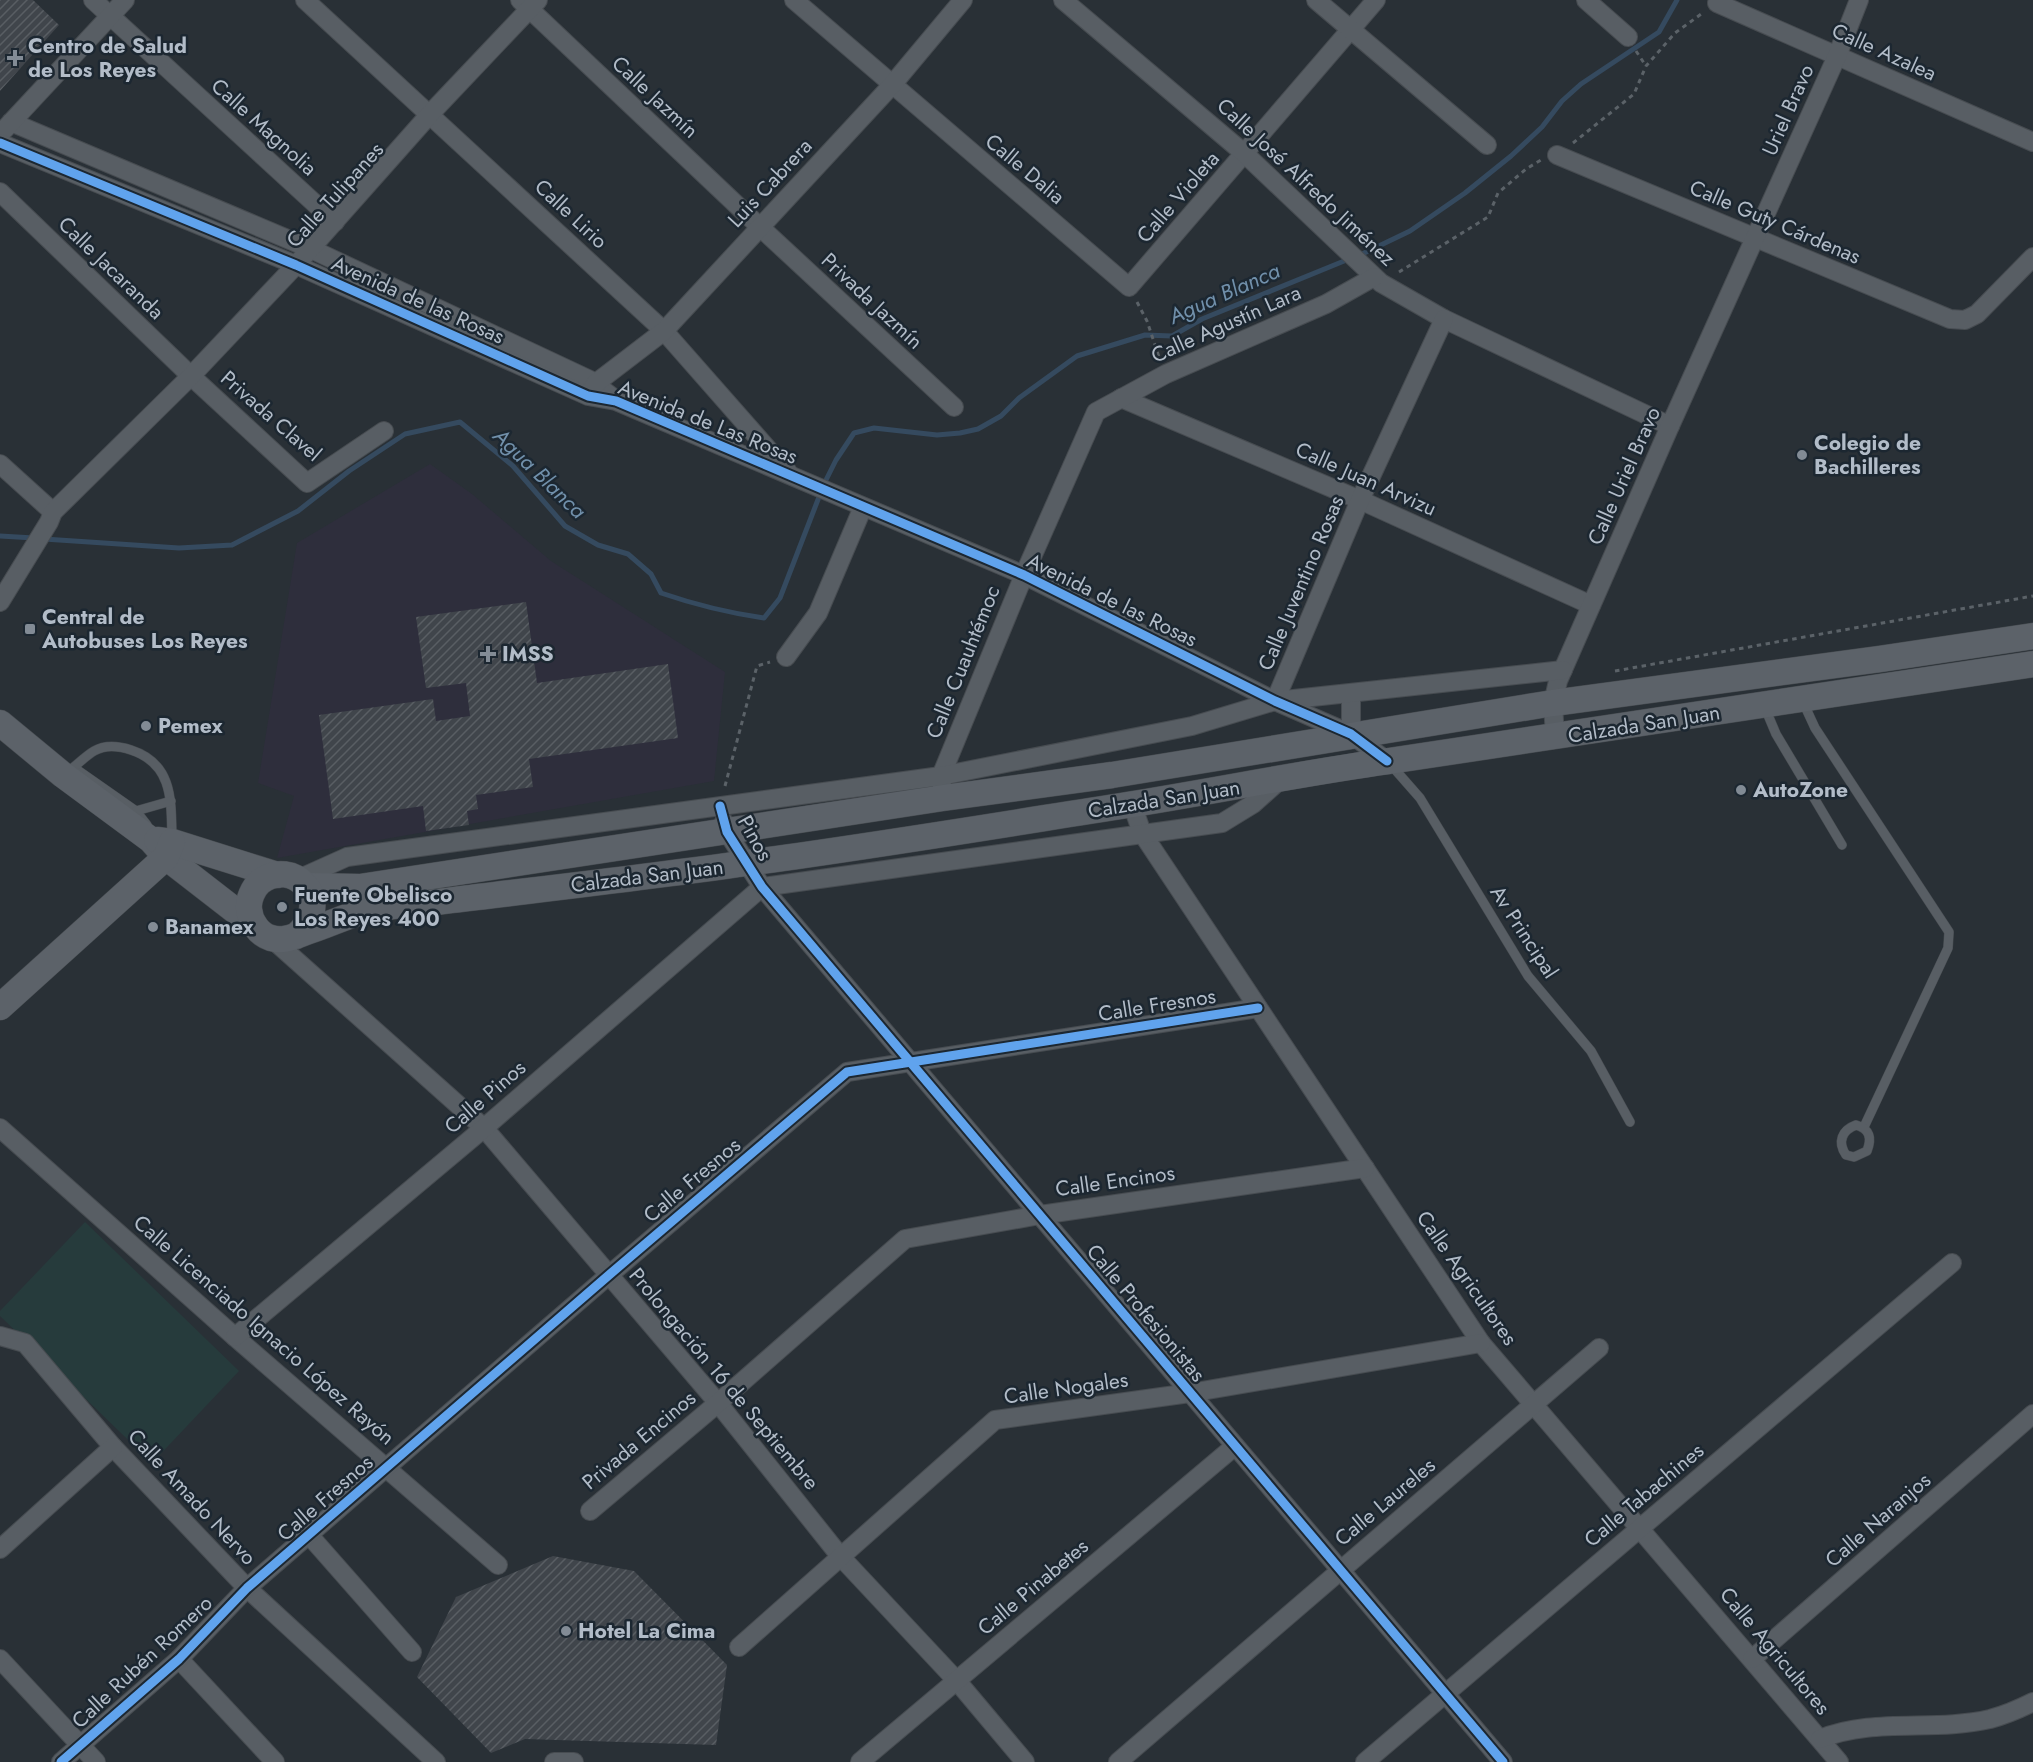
<svg xmlns="http://www.w3.org/2000/svg" width="2033" height="1762" font-family="Jost,sans-serif">
<defs>
<pattern id="building-hatch" width="6" height="6" patternUnits="userSpaceOnUse" patternTransform="scale(1.5)"><rect width="6" height="6" fill="#40454b"/><path d="M-1 1l2-2M0 6l6-6M5 7l2-2" fill="none" stroke="#595e63"/></pattern>
</defs>
<rect width="100%" height="100%" fill="#293036"/>
<!-- medical -->
<polygon fill="#2e2e3c" points="430,464 472,494 551,561 725,672 714,781 277,858 294,796 258,783 297,543"/>
<!-- grass -->
<polygon fill="#263b3c" points="85,1222 239,1371 152,1463 0,1316 0,1311"/>
<g fill="none" stroke-linecap="round" stroke-linejoin="round">
<!-- stream -->
<g stroke="#354a5f" stroke-width="5">
<polyline points="1358,256 1410,231 1465,193 1511,156 1542,127 1562,101 1581,84 1659,32 1677,0"/>
<polyline points="0,536 34,538"/>
<path d="M44 539 179 548 232 545 298 511 349 471 405 434 460 422 513 466 565 526 598 545 628 554 651 574 661 593C696 605 729 613 764 618L780 598 824 484 836 460 854 433 874 428 937 435 960 433 978 429 1001 416 1019 398 1077 356 1145 335 1172 336 1202 319 1349 259"/>
</g>
</g>
<!-- building -->
<g fill="url(#building-hatch)">
<polygon points="0,0 33,0 59,25 0,91"/>
<polygon points="526,602 537,683 668,664 678,738 529,759 533,787 476,795 478,809 467,811 469,825 426,831 423,806 333,819 319,715 433,699 436,721 470,716 466,683 426,688 416,617"/>
<polygon points="553,1556 634,1571 727,1665 716,1745 525,1739 491,1753 417,1677 456,1597"/>
</g>
<g fill="none" stroke-linecap="round" stroke-linejoin="round">
<defs>
<g id="service">
<polyline points="1803,702 1815,728 1949,932 1948,948 1864,1127"/>
<polyline points="1765,708 1776,734 1842,845"/>
<polyline points="1391,765 1420,798 1528,976 1591,1051 1630,1122"/>
<polyline points="76,769 136,811 147,825"/>
<path d="M65 774C75 767 84 757 94 751 106 744 119 746 131 750 174 764 171 802 172 840"/>
<polyline points="136,811 171,801"/>
<path d="M1856 1125C1870 1129 1872 1138 1867 1151L1854 1157 1846 1155C1837 1142 1842 1130 1856 1125Z"/>
</g>
<g id="minor">
<polyline points="93,0 335,222"/>
<polyline points="305,0 664,331 788,472"/>
<polyline points="520,0 760,227 954,407"/>
<polyline points="794,0 1129,287 1376,0"/>
<polyline points="1063,0 1245,154 1381,283 1444,319 1670,426"/>
<polyline points="1316,0 1487,145"/>
<polyline points="1586,0 1628,37"/>
<polyline points="1717,3 2033,142"/>
<polyline points="11,122 311,249 590,380 616,400"/>
<polyline points="4,130 125,0"/>
<polyline points="0,143 296,265 588,396 616,401 1024,575 1275,701 1351,734 1387,761"/>
<polyline points="1557,155 1950,319 1965,320 1977,314 2033,257"/>
<polyline points="0,192 191,376 307,483 384,431"/>
<polyline points="590,392 596,383 664,331 892,85 963,0"/>
<polyline points="1121,398 1360,500 1591,605"/>
<polyline points="0,464 53,512"/>
<polyline points="0,602 49,522 53,512 191,376 296,265 430,114 538,0"/>
<polyline points="786,657 818,613 863,507"/>
<polyline points="1275,701 1360,500 1444,319"/>
<polyline points="1351,734 1351,694"/>
<polyline points="1555,738 1553,703 1558,681 1670,426 1837,56 1859,0"/>
<polyline points="942,786 941,776 1024,575 1096,412 1166,374 1326,304 1374,277"/>
<polyline points="1132,804 1142,833 1481,1343 1839,1762"/>
<polyline points="724,822 727,832 762,887 1503,1762"/>
<polyline points="298,879 347,857 941,776 1192,726 1275,701 1563,670"/>
<polyline points="762,887 1222,823 1253,804 1281,779"/>
<polyline points="271,938 484,1128 718,1403 840,1556 957,1681 1025,1762"/>
<polyline points="0,1128 235,1337 498,1565"/>
<polyline points="0,1336 25,1343 113,1447 247,1588 436,1762"/>
<polyline points="235,1337 484,1128 762,887"/>
<polyline points="590,1511 718,1403 905,1239 1040,1215 1365,1168"/>
<polyline points="309,1535 412,1652"/>
<polyline points="0,1549 113,1447"/>
<polyline points="739,1647 995,1420 1190,1393 1481,1343"/>
<polyline points="0,1659 96,1762"/>
<polyline points="179,1659 275,1762"/>
<polyline points="1752,1659 2033,1414"/>
<path d="M1820 1739C1873 1717 1934 1732 1990 1719 2005 1715 2019 1709 2033 1702"/>
<polyline points="61,1762 179,1659 247,1588 609,1275 847,1072 1258,1008"/>
<polyline points="554,1762 574,1762"/>
<polyline points="860,1762 1235,1446"/>
<polyline points="1118,1762 1599,1348"/>
<polyline points="1365,1762 1952,1263"/>
</g>
<g id="secondary">
<polyline points="0,723 63,775 151,840 166,857 255,926"/>
<polyline points="157,840 172,842 277,875"/>
<polyline points="306,886 360,887 943,798 1112,775 1553,703 1880,659 2033,636"/>
<path d="M296 936C337 900 292 856 260 882 253 888 248 900 249 909 250 921 258 934 271 938 284 942 297 935 309 931 328 925 346 916 365 911 393 904 425 904 453 900 551 888 649 877 747 863 874 846 1000 825 1127 805 1215 791 1302 773 1389 761 1604 729 1819 697 2033 664"/>
<polyline points="0,1007 166,857 172,842"/>
</g>
</defs>
<!-- service casing -->
<use href="#service" stroke="#474c51" stroke-width="10"/>
<!-- minor casing -->
<use href="#minor" stroke="#474c51" stroke-width="20"/>
<!-- secondary casing -->
<use href="#secondary" stroke="#474c51" stroke-width="27"/>
<!-- path -->
<g stroke="#5b6268" stroke-width="3" stroke-dasharray="4.5 4.5" stroke-linecap="butt">
<polyline points="1636,51 1646,66"/>
<polyline points="1573,143 1634,94 1646,66 1675,33 1704,12"/>
<polyline points="1399,272 1488,217 1498,193 1526,169 1541,160"/>
<polyline points="1137,302 1147,321 1159,357"/>
<polyline points="1615,671 2033,596"/>
<polyline points="725,786 757,666 770,662"/>
</g>
<!-- service -->
<use href="#service" stroke="#585e64" stroke-width="9"/>
<!-- minor -->
<use href="#minor" stroke="#585e64" stroke-width="18"/>
<!-- secondary -->
<use href="#secondary" stroke="#5c6269" stroke-width="26"/>
<defs>
<g id="cycleway">
<polyline points="0,143 296,265 588,396 616,401 1024,575 1275,701 1351,734 1387,761"/>
<polyline points="720,806 727,832 762,887 1503,1762"/>
<polyline points="61,1762 179,1659 247,1588 609,1275 847,1072 1258,1008"/>
</g>
</defs>
<!-- cycleway casing -->
<use href="#cycleway" stroke="#1c2731" stroke-width="13"/>
<!-- cycleway -->
<use href="#cycleway" stroke="#60a3ed" stroke-width="9"/>
</g>
<!-- markers -->
<g fill="#828b95" stroke="#1c2731" stroke-width="2">
<path d="M12 49h6v6h6v6h-6v6h-6v-6h-6v-6h6z"/>
<circle cx="1802" cy="455" r="6"/>
<rect x="24" y="623" width="12" height="12" rx="3"/>
<path d="M485 645h6v6h6v6h-6v6h-6v-6h-6v-6h6z"/>
<circle cx="146" cy="726" r="6"/>
<circle cx="1741" cy="790" r="6"/>
<circle cx="282" cy="907" r="6"/>
<circle cx="153" cy="927" r="6"/>
<circle cx="566" cy="1631" r="6"/>
</g>
<g text-anchor="middle" dominant-baseline="central" stroke-width="5" stroke-linejoin="round" paint-order="stroke">
<!-- poi labels -->
<g font-size="21" font-weight="bold" fill="#b2bcc8" stroke="#1c2731" text-anchor="start">
<text x="28" y="46">Centro de Salud<tspan x="28" dy="24">de Los Reyes</tspan></text>
<text x="1814" y="443">Colegio de<tspan x="1814" dy="24">Bachilleres</tspan></text>
<text x="42" y="617">Central de<tspan x="42" dy="24">Autobuses Los Reyes</tspan></text>
<text x="502" y="654">IMSS</text>
<text x="158" y="726">Pemex</text>
<text x="1753" y="790">AutoZone</text>
<text x="294" y="895">Fuente Obelisco<tspan x="294" dy="24">Los Reyes 400</tspan></text>
<text x="165" y="927">Banamex</text>
<text x="578" y="1631">Hotel La Cima</text>
</g>
<!-- street labels -->
<g font-size="21" fill="#b2bcc8" stroke="#1c2731">
<text transform="translate(1884 52) rotate(24)">Calle Azalea</text>
<text transform="translate(655 97) rotate(43)">Calle Jazmín</text>
<text transform="translate(1788 110) rotate(-66)">Uriel Bravo</text>
<text transform="translate(264 127) rotate(42)">Calle Magnolia</text>
<text transform="translate(1025 169) rotate(40)">Calle Dalia</text>
<text transform="translate(1306 182) rotate(43)">Calle José Alfredo Jiménez</text>
<text transform="translate(770 183) rotate(-47)">Luis Cabrera</text>
<text transform="translate(335 195) rotate(-48)">Calle Tulipanes</text>
<text transform="translate(1178 197) rotate(-49)">Calle Violeta</text>
<text transform="translate(571 214) rotate(43)">Calle Lirio</text>
<text transform="translate(1775 222) rotate(23)">Calle Guty Cárdenas</text>
<text transform="translate(111 268) rotate(44)">Calle Jacaranda</text>
<text transform="translate(418 300) rotate(24)">Avenida de las Rosas</text>
<text transform="translate(872 301) rotate(43)">Privada Jazmín</text>
<text transform="translate(1226 324) rotate(-24)">Calle Agustín Lara</text>
<text transform="translate(271 416) rotate(41)">Privada Clavel</text>
<text transform="translate(708 422) rotate(22)">Avenida de Las Rosas</text>
<text transform="translate(1624 476) rotate(-66)">Calle Uriel Bravo</text>
<text transform="translate(1366 479) rotate(24)">Calle Juan Arvizu</text>
<text transform="translate(1301 583) rotate(-67)">Calle Juventino Rosas</text>
<text transform="translate(1112 600) rotate(26)">Avenida de las Rosas</text>
<text transform="translate(963 662) rotate(-68)">Calle Cuauhtémoc</text>
<text transform="translate(1644 724) rotate(-9)">Calzada San Juan</text>
<text transform="translate(1164 799) rotate(-9)">Calzada San Juan</text>
<text transform="translate(755 838) rotate(61)">Pinos</text>
<text transform="translate(647 876) rotate(-7)">Calzada San Juan</text>
<text transform="translate(1524 932) rotate(57)">Av Principal</text>
<text transform="translate(1157 1005) rotate(-9)">Calle Fresnos</text>
<text transform="translate(485 1097) rotate(-41)">Calle Pinos</text>
<text transform="translate(692 1180) rotate(-40)">Calle Fresnos</text>
<text transform="translate(1115 1181) rotate(-8)">Calle Encinos</text>
<text transform="translate(1467 1278) rotate(55)">Calle Agricultores</text>
<text transform="translate(1146 1313) rotate(50)">Calle Profesionistas</text>
<text transform="translate(264 1330) rotate(41)">Calle Licenciado Ignacio López Rayón</text>
<text transform="translate(724 1379) rotate(50)">Prolongación 16 de Septiembre</text>
<text transform="translate(1066 1388) rotate(-8)">Calle Nogales</text>
<text transform="translate(639 1440) rotate(-40)">Privada Encinos</text>
<text transform="translate(1644 1495) rotate(-40)">Calle Tabachines</text>
<text transform="translate(192 1497) rotate(47)">Calle Amado Nervo</text>
<text transform="translate(325 1498) rotate(-41)">Calle Fresnos</text>
<text transform="translate(1385 1502) rotate(-40)">Calle Laureles</text>
<text transform="translate(1878 1520) rotate(-41)">Calle Naranjos</text>
<text transform="translate(1033 1587) rotate(-40)">Calle Pinabetes</text>
<text transform="translate(1775 1651) rotate(50)">Calle Agricultores</text>
<text transform="translate(142 1662) rotate(-43)">Calle Rubén Romero</text>
</g>
<!-- water labels -->
<g font-size="22" font-style="italic" fill="#7190ab" stroke="#1c2731">
<text transform="translate(1224 293) rotate(-24)">Agua Blanca</text>
<text transform="translate(540 473) rotate(44)">Agua Blanca</text>
</g>
</g>
</svg>
